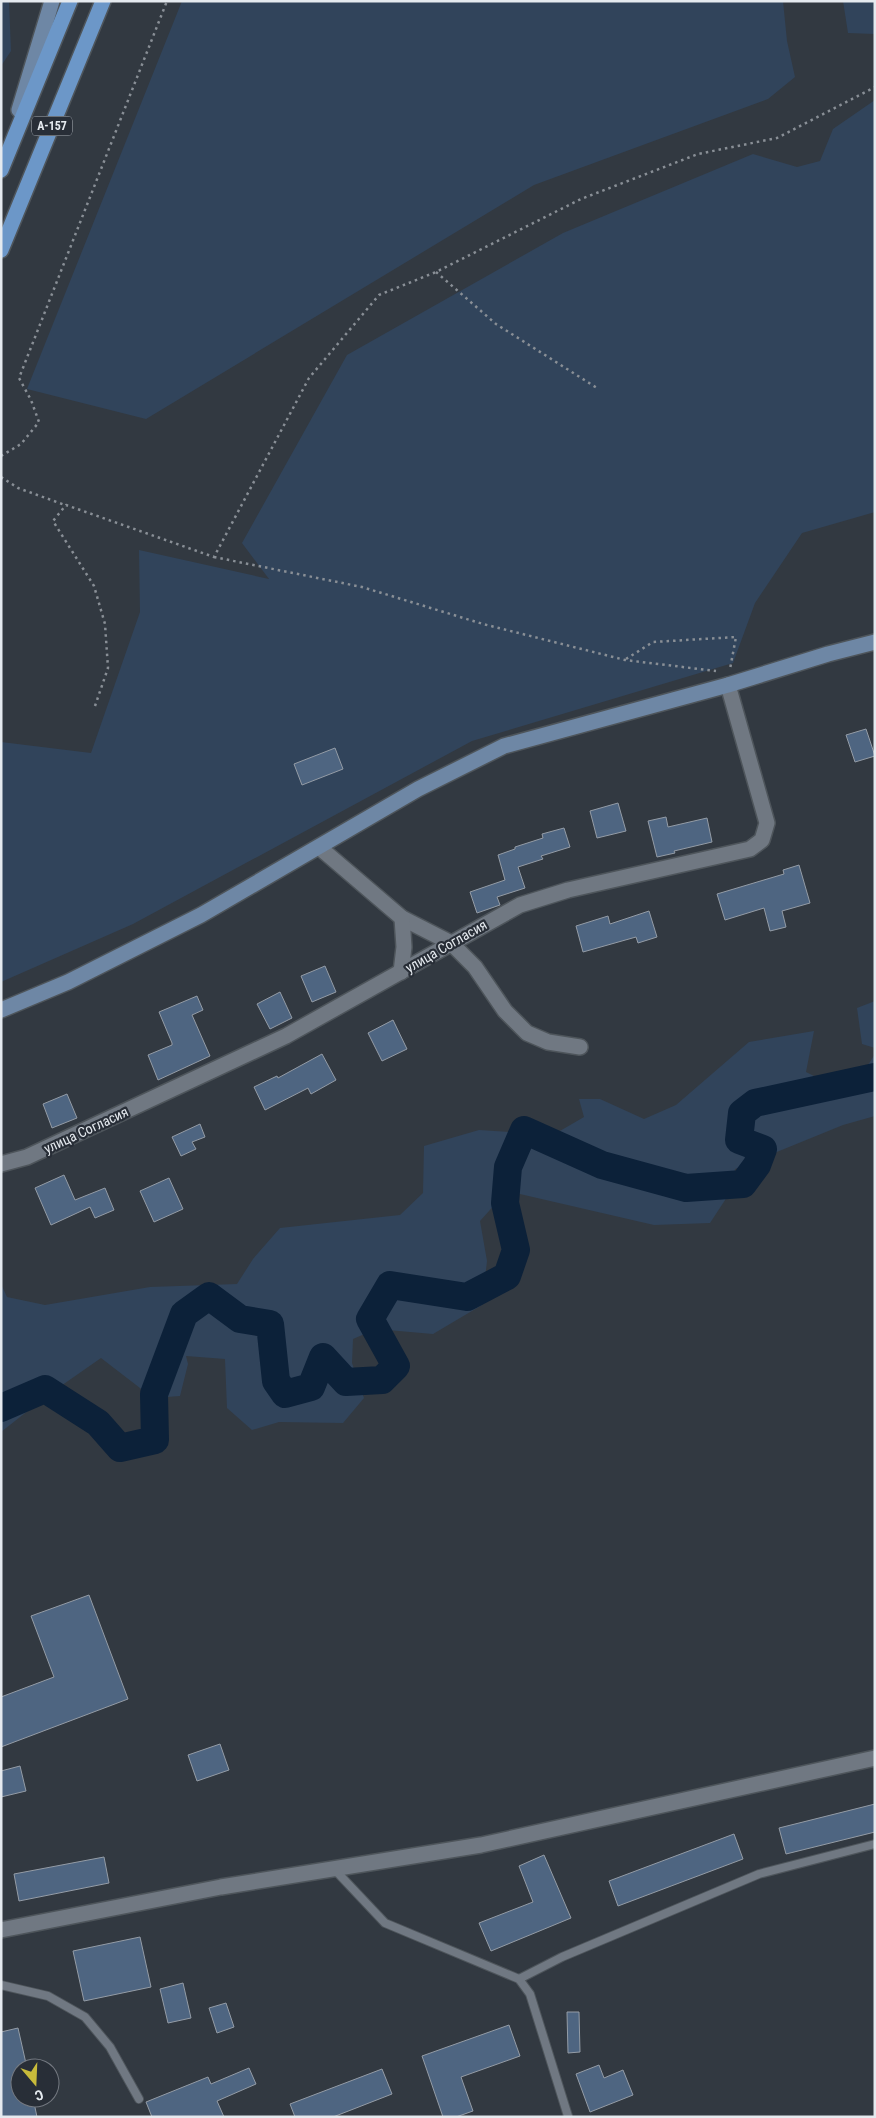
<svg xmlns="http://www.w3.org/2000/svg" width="876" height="2118" font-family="'Roboto Condensed',sans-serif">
<rect width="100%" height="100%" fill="#323941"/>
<!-- green -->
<g fill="#31445b">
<polygon points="1,1 9,1 11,51 1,66"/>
<polygon points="182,1 783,1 787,41 795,77 768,99 534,185 146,419 27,389"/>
<polygon points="843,1 875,1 875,34 848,33"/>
<polygon points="875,100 875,512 802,533 755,603 733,663 472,741 133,924 1,982 1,742 91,753 140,612 139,550 269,579 242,543 347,355 563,233 753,154 797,167 820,161 833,129"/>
<polygon points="875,1001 875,1048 862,1044 857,1008"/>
<polygon points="814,1031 806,1072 826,1082 858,1081 875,1054 875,1116 843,1125 735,1169 731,1191 710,1223 654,1225 507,1191 480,1221 487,1261 482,1305 433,1334 376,1329 353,1339 352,1363 364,1398 343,1423 279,1422 252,1430 227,1408 225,1359 186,1356 188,1364 180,1396 153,1398 101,1358 48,1395 1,1432 1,1284 7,1297 45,1305 150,1287 237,1284 253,1259 280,1228 400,1215 423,1193 424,1146 479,1130 553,1135 584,1117 579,1099 600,1099 644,1119 676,1105 749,1042"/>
</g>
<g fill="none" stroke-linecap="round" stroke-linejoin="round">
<!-- river -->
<polyline stroke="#0c2139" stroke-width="28" points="1,1408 45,1389 98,1423 120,1448 155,1440 154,1394 184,1314 209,1296 240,1319 270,1324 276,1381 285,1394 311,1387 323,1357 346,1382 382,1380 396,1366 370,1319 390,1285 467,1297 507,1276 516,1250 505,1203 508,1167 524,1130 602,1165 686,1188 743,1184 757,1165 763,1149 739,1140 742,1113 755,1103 875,1077"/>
</g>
<!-- building -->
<g fill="#4e6581" stroke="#949ca6">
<polygon points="866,729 875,756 855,762 846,735"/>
<polygon points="335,748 343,769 302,785 294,764"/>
<polygon points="618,803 626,831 597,838 590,811"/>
<polygon points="666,817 668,827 707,818 712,842 674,851 675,853 657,857 648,821"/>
<polygon points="564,828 570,847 541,856 543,859 518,867 525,888 497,897 500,905 477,913 470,892 505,880 498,855 515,849 515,847 543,838 542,834"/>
<polygon points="799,865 810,903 782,911 786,927 770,931 764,908 725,920 717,894 784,874 783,870"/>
<polygon points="649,911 657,937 638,943 636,937 583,952 576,926 608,916 610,924"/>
<polygon points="325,966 336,992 312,1002 301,976"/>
<polygon points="280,992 292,1018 270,1029 257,1004"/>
<polygon points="197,996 203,1010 192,1015 210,1056 158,1080 148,1055 172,1045 172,1043 159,1012"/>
<polygon points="393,1020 407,1049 382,1061 368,1033"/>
<polygon points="322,1054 336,1080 311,1094 308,1088 265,1110 254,1087 277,1076 278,1078"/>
<polygon points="67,1094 77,1118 52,1128 43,1104"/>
<polygon points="200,1124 205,1137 192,1142 196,1149 181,1156 172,1137"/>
<polygon points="64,1175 75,1200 105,1188 114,1210 95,1218 90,1207 51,1225 35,1188"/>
<polygon points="169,1178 183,1209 154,1222 140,1191"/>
<polygon points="89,1595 128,1699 1,1747 1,1697 54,1677 31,1616"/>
<polygon points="220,1744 229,1770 197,1781 188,1755"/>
<polygon points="20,1766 26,1791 1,1797 1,1771"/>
<polygon points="875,1804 875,1832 786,1854 779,1828"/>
<polygon points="734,1834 743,1859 618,1906 609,1881"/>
<polygon points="544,1855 571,1918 491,1951 479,1923 533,1902 519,1866"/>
<polygon points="104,1857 109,1883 19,1901 14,1874"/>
<polygon points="140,1937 151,1987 84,2001 73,1951"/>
<polygon points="183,1983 191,2018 168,2023 160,1989"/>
<polygon points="226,2003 234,2027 217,2033 209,2008"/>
<polygon points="567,2012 579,2012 580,2052 568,2053"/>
<polygon points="509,2025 520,2056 461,2077 473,2111 456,2117 443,2117 422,2056"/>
<polygon points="18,2028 27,2068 20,2068 20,2098 33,2098 37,2117 1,2117 1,2032"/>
<polygon points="599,2065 604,2078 623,2070 633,2095 590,2112 576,2074"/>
<polygon points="249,2068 256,2084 217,2101 224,2117 152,2117 146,2102 208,2077 211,2084"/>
<polygon points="382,2069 392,2094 333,2117 295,2117 290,2104"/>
</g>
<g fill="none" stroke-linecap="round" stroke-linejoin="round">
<defs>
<g id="lane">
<polyline points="335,1870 385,1923 519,1979 530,1994 568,2116"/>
<polyline points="519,1979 562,1957 759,1874 875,1844"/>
<polyline points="1,1985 48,1996 85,2017 110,2047 139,2099"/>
</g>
<g id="street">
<polyline points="319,847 402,918 451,943 475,967 505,1011 527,1033 548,1042 580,1047"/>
<polyline points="401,972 404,947 402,918"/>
<polyline points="1,1164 27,1157 286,1036 520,905 568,890 750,849 762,840 767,823 728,685"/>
<polyline points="1,1930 221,1887 481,1845 875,1758"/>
</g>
<g id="secondary">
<polyline points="19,110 52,1"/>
<polyline points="1,1010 68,982 201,915 418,789 504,746 728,685 828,654 875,642"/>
</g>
<g id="primary">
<polyline points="1,170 70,1"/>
<polyline points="1,250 103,1"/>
</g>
</defs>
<!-- lane casing -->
<use href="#lane" stroke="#4e555b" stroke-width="10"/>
<!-- street casing -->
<use href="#street" stroke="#4e555b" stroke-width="18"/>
<!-- secondary casing -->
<use href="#secondary" stroke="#4e555b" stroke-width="18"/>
<!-- primary casing -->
<use href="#primary" stroke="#4e555b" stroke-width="18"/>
<!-- path -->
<g stroke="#898f96" stroke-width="2.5" stroke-dasharray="2.5 4" stroke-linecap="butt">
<polyline points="436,272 496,324 597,388"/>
<polyline points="1,456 21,444 39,422 31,400 19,378 167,1"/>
<polyline points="1,477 18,488 65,505"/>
<polyline points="214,557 362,587 483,624 625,660 716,671"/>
<polyline points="626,659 653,642 736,637 730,669"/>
<polyline points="95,706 108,668 105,624 94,586 53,521 66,505 214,557 309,378 379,295 436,272 581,199 698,154 777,138 875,87"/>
</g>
<!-- lane -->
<use href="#lane" stroke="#707882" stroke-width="8"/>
<!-- street -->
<use href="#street" stroke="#707882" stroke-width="15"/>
<!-- secondary -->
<use href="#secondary" stroke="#6e87a5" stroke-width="15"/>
<!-- primary -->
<use href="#primary" stroke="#6c97c8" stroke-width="15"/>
</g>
<g text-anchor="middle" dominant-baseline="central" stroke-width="4.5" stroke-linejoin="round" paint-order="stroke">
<!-- shield labels -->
<rect fill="#282e37" stroke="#acb2b8" stroke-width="1" x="32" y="116.5" width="40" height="19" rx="4"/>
<g font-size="12" font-weight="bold" fill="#e5eaef">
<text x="52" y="126">А-157</text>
</g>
<!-- street labels -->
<g font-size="14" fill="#e5eaef" stroke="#282e37">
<text transform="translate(446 946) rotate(-30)">улица Согласия</text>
<text transform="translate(86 1130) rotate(-25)">улица Согласия</text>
</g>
</g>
<!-- border -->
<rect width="876" height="2118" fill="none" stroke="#e5eaef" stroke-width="5"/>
<!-- north arrow -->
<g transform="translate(35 2083) rotate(161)"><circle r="24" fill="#282e37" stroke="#747981"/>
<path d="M0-4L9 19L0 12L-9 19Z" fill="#c8bb3b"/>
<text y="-8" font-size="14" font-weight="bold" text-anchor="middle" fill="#e5eaef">С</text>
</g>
</svg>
